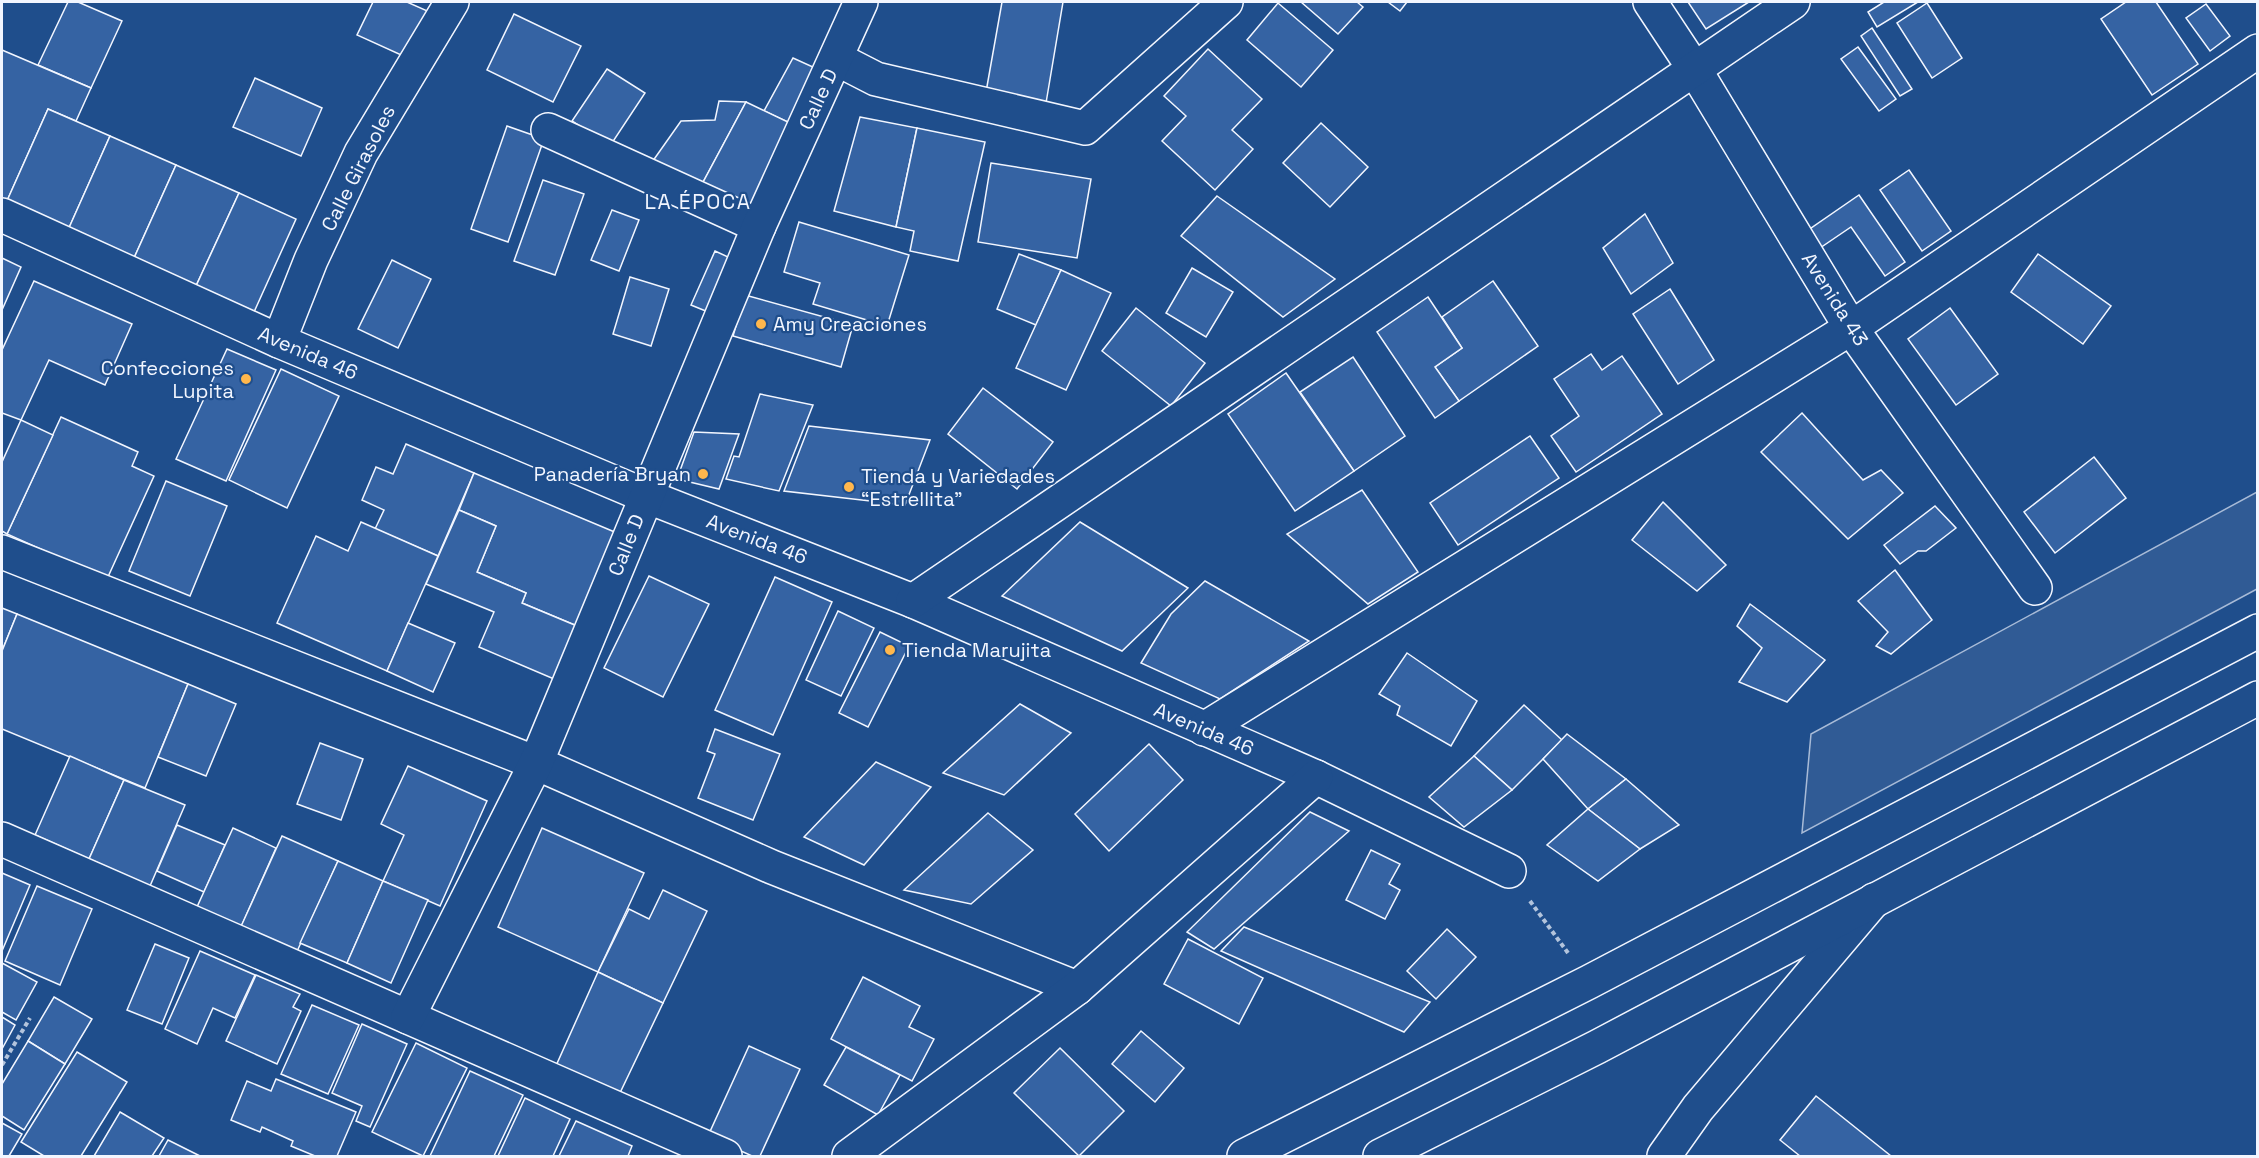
<svg xmlns="http://www.w3.org/2000/svg" width="2259" height="1158" font-family="'Space Grotesk',sans-serif">
<rect width="100%" height="100%" fill="#1f4e8c"/>
<!-- green -->
<polygon fill="#305b95" stroke="#a8bbd7" stroke-width="1.5" points="2257,492 2257,589 1802,833 1811,734"/>
<!-- building -->
<g fill="#3563a3" stroke="#f2f6ff" stroke-width="1.5">
<polygon points="68,2 78,2 122,21 91,88 38,65"/>
<polygon points="373,2 407,2 432,13 410,59 357,35"/>
<polygon points="1002,2 1063,2 1046,103 986,92"/>
<polygon points="1301,2 1357,2 1363,7 1338,34"/>
<polygon points="1388,2 1407,2 1400,11"/>
<polygon points="1688,2 1749,2 1706,29"/>
<polygon points="1884,2 1918,2 1877,27 1868,12"/>
<polygon points="2126,2 2156,2 2198,64 2152,95 2101,19"/>
<polygon points="1278,3 1333,50 1301,87 1247,40"/>
<polygon points="1927,3 1962,58 1932,78 1897,23"/>
<polygon points="2206,4 2230,36 2210,51 2186,18"/>
<polygon points="514,14 581,46 553,102 487,70"/>
<polygon points="1872,28 1912,89 1900,96 1861,36"/>
<polygon points="1858,47 1896,99 1879,111 1841,59"/>
<polygon points="1208,49 1262,99 1232,130 1253,149 1215,190 1162,141 1186,116 1164,96"/>
<polygon points="2,50 91,88 76,121 48,109 6,203 2,201"/>
<polygon points="793,58 835,77 807,131 764,111"/>
<polygon points="607,69 645,93 610,146 572,121"/>
<polygon points="255,78 322,108 301,156 233,127"/>
<polygon points="719,101 746,102 701,186 650,165 681,121 715,120"/>
<polygon points="746,102 813,134 768,219 701,186"/>
<polygon points="48,109 110,136 68,230 6,203"/>
<polygon points="860,117 917,128 896,227 834,211"/>
<polygon points="1321,123 1368,167 1330,207 1283,163"/>
<polygon points="507,126 544,139 508,242 471,229"/>
<polygon points="917,128 985,142 958,261 910,251 914,231 896,227"/>
<polygon points="110,136 176,165 134,258 68,230"/>
<polygon points="991,163 1091,179 1077,258 978,242"/>
<polygon points="176,165 239,193 196,286 134,258"/>
<polygon points="1909,170 1951,231 1922,251 1880,190"/>
<polygon points="543,180 584,194 555,275 514,261"/>
<polygon points="239,193 296,219 254,312 196,286"/>
<polygon points="1859,195 1905,262 1885,276 1851,227 1817,250 1804,233"/>
<polygon points="1217,196 1335,279 1283,317 1181,236"/>
<polygon points="612,210 639,220 619,271 591,260"/>
<polygon points="1645,214 1673,263 1631,294 1603,248"/>
<polygon points="799,222 909,255 887,326 813,304 820,283 784,272"/>
<polygon points="715,251 741,263 718,316 691,305"/>
<polygon points="1019,254 1061,270 1036,325 997,309"/>
<polygon points="2038,254 2111,306 2083,344 2011,292"/>
<polygon points="2,258 21,267 2,310"/>
<polygon points="392,260 431,279 398,348 358,329"/>
<polygon points="1192,268 1233,292 1206,337 1166,313"/>
<polygon points="1061,270 1111,293 1066,390 1016,368"/>
<polygon points="630,277 669,289 651,346 613,334"/>
<polygon points="34,281 132,324 105,385 49,360 21,420 2,413 2,350"/>
<polygon points="1493,281 1538,346 1459,401 1435,367 1462,348 1442,317"/>
<polygon points="1670,289 1714,360 1678,384 1633,314"/>
<polygon points="745,295 853,325 841,367 733,336"/>
<polygon points="1428,297 1462,348 1435,367 1459,401 1435,418 1377,332"/>
<polygon points="1136,308 1205,363 1171,406 1102,351"/>
<polygon points="1950,308 1998,374 1956,405 1908,339"/>
<polygon points="227,349 276,370 226,481 176,459"/>
<polygon points="1591,354 1602,370 1622,356 1662,414 1576,472 1551,436 1579,416 1554,379"/>
<polygon points="1353,357 1405,436 1354,471 1300,392"/>
<polygon points="281,369 339,396 287,508 229,480"/>
<polygon points="1286,373 1354,471 1295,511 1228,414"/>
<polygon points="983,388 1053,442 1017,489 948,434"/>
<polygon points="760,394 813,405 779,491 726,479 734,456 739,457"/>
<polygon points="1802,413 1863,480 1881,470 1903,493 1848,539 1761,452"/>
<polygon points="61,417 138,452 132,466 154,476 107,579 7,534"/>
<polygon points="21,420 53,435 7,534 2,531 2,462"/>
<polygon points="809,426 930,440 905,505 784,491"/>
<polygon points="694,432 739,434 719,489 677,479"/>
<polygon points="1530,436 1559,478 1458,545 1430,503"/>
<polygon points="406,444 474,473 438,556 375,529 384,510 362,500 376,467 393,474"/>
<polygon points="2094,457 2126,498 2055,553 2024,512"/>
<polygon points="474,473 617,533 577,626 522,603 526,593 477,572 496,526 459,510"/>
<polygon points="166,481 227,506 190,596 129,571"/>
<polygon points="1362,490 1418,572 1368,604 1287,534"/>
<polygon points="1663,502 1726,565 1697,591 1632,540"/>
<polygon points="1935,506 1956,528 1926,551 1918,551 1900,564 1884,545"/>
<polygon points="459,510 496,526 477,572 526,593 522,603 577,626 554,679 479,647 494,612 426,584"/>
<polygon points="361,522 438,556 387,671 277,623 316,536 348,551"/>
<polygon points="1080,522 1188,588 1122,651 1002,596"/>
<polygon points="1895,570 1932,620 1891,654 1876,646 1888,632 1858,601"/>
<polygon points="649,576 709,604 663,697 604,668"/>
<polygon points="775,577 832,602 773,735 715,710"/>
<polygon points="1205,581 1309,641 1220,699 1141,663 1171,614"/>
<polygon points="1750,604 1825,660 1787,702 1739,682 1762,648 1737,626"/>
<polygon points="2,608 17,614 2,651"/>
<polygon points="838,611 874,628 841,696 806,680"/>
<polygon points="17,614 188,684 145,788 2,729 2,651"/>
<polygon points="408,623 455,643 433,692 387,671"/>
<polygon points="880,632 909,646 868,727 839,713"/>
<polygon points="1407,653 1477,701 1451,746 1397,715 1400,706 1379,694"/>
<polygon points="188,684 236,704 206,776 158,757"/>
<polygon points="1020,704 1071,733 1004,795 943,773"/>
<polygon points="1524,705 1562,740 1512,790 1474,756"/>
<polygon points="715,729 780,754 753,820 698,798 715,754 707,751"/>
<polygon points="1567,734 1626,779 1588,809 1543,759"/>
<polygon points="320,743 363,759 341,820 297,804"/>
<polygon points="1149,744 1183,780 1109,851 1075,814"/>
<polygon points="70,756 124,780 89,859 35,835"/>
<polygon points="1474,756 1512,790 1464,827 1429,797"/>
<polygon points="876,762 931,787 864,865 804,837"/>
<polygon points="408,766 487,801 440,906 383,881 404,835 381,824"/>
<polygon points="1626,779 1679,825 1640,849 1588,809"/>
<polygon points="124,780 185,805 150,886 89,859"/>
<polygon points="1588,809 1640,849 1598,881 1547,845"/>
<polygon points="1310,812 1349,831 1214,949 1187,932"/>
<polygon points="988,813 1033,850 971,904 904,890"/>
<polygon points="177,825 225,845 204,892 157,871"/>
<polygon points="233,828 276,848 241,927 197,907"/>
<polygon points="542,828 644,873 598,972 498,927"/>
<polygon points="282,836 338,861 294,958 238,933"/>
<polygon points="1371,850 1400,864 1389,884 1400,890 1385,919 1346,900"/>
<polygon points="338,861 383,881 347,963 300,943"/>
<polygon points="2,873 30,885 2,951"/>
<polygon points="383,881 428,900 391,983 347,963"/>
<polygon points="37,886 92,909 60,985 5,961"/>
<polygon points="663,890 707,911 663,1003 598,972 629,909 649,919"/>
<polygon points="1244,927 1430,1002 1404,1032 1221,951"/>
<polygon points="1447,929 1476,957 1436,999 1407,971"/>
<polygon points="1188,939 1263,978 1239,1024 1164,984"/>
<polygon points="155,944 189,958 162,1024 127,1010"/>
<polygon points="200,951 255,975 235,1018 213,1008 197,1044 165,1029"/>
<polygon points="2,963 37,982 16,1020 2,1012"/>
<polygon points="598,972 663,1003 618,1097 555,1068"/>
<polygon points="256,975 300,994 293,1007 301,1011 277,1064 226,1041"/>
<polygon points="863,977 920,1006 909,1027 934,1039 912,1081 831,1039"/>
<polygon points="54,997 92,1019 65,1064 28,1041"/>
<polygon points="312,1005 359,1025 328,1094 281,1074"/>
<polygon points="2,1017 15,1025 2,1049"/>
<polygon points="362,1024 407,1044 370,1127 356,1121 362,1106 332,1093"/>
<polygon points="1141,1031 1184,1068 1155,1102 1112,1064"/>
<polygon points="28,1041 65,1064 24,1130 2,1116 2,1084"/>
<polygon points="416,1043 467,1068 423,1156 372,1132"/>
<polygon points="749,1046 800,1069 760,1156 752,1156 708,1136"/>
<polygon points="846,1047 900,1075 878,1115 824,1085"/>
<polygon points="1060,1048 1124,1111 1079,1156 1014,1093"/>
<polygon points="77,1052 127,1082 81,1156 44,1156 21,1142"/>
<polygon points="470,1071 523,1095 494,1156 430,1156"/>
<polygon points="276,1079 356,1112 337,1156 315,1156 291,1146 293,1141 262,1127 260,1132 231,1120 247,1081 271,1091"/>
<polygon points="1816,1096 1891,1156 1800,1156 1780,1140"/>
<polygon points="525,1098 570,1119 553,1156 498,1156"/>
<polygon points="120,1112 164,1138 152,1156 94,1156"/>
<polygon points="576,1121 632,1146 628,1156 559,1156"/>
<polygon points="2,1123 22,1134 9,1156 2,1156"/>
<polygon points="168,1140 200,1156 159,1156"/>
</g>
<g fill="none" stroke-linecap="round" stroke-linejoin="round">
<defs>
<g id="street">
<polyline points="1650,2 1695,70 1851,328 2035,588"/>
<polyline points="837,59 876,79 1085,128 1226,2"/>
<polyline points="548,130 759,226"/>
<polyline points="2,215 279,341 646,496 913,601 1316,777 1509,871"/>
<polyline points="279,341 311,260 361,153 452,2"/>
<polyline points="2,552 536,763 772,867 1077,988"/>
<polyline points="913,601 1793,2"/>
<polyline points="1204,729 1851,328 2258,51"/>
<polyline points="2,839 725,1156"/>
<polyline points="408,1017 536,763 759,226 861,2"/>
<polyline points="849,1156 1077,988 1316,777"/>
<polyline points="1664,1156 1698,1108 1874,900"/>
</g>
<g id="primary">
<polyline points="1244,1156 1589,982 2258,631"/>
<polyline points="1380,1156 1597,1047 2258,698"/>
</g>
</defs>
<!-- street casing -->
<use href="#street" stroke="#f2f6ff" stroke-width="36"/>
<!-- primary casing -->
<use href="#primary" stroke="#f2f6ff" stroke-width="36"/>
<!-- path -->
<g stroke="#b3c4dc" stroke-width="4" stroke-dasharray="4.5 3" stroke-linecap="butt">
<polyline points="1530,901 1568,953"/>
<polyline points="2,1065 30,1018"/>
</g>
<!-- street -->
<use href="#street" stroke="#1f4e8c" stroke-width="33"/>
<!-- primary -->
<use href="#primary" stroke="#1f4e8c" stroke-width="33"/>
</g>
<!-- markers -->
<g fill="#ffb74d" stroke="#1f4e8c" stroke-width="2">
<circle cx="761" cy="324" r="6"/>
<circle cx="246" cy="379" r="6"/>
<circle cx="703" cy="474" r="6"/>
<circle cx="849" cy="487" r="6"/>
<circle cx="890" cy="650" r="6"/>
</g>
<g text-anchor="middle" dominant-baseline="central" stroke-width="4.5" stroke-linejoin="round" paint-order="stroke">
<!-- street labels -->
<g font-size="20" fill="#f2f6ff" stroke="#1f4e8c">
<text transform="translate(818 99) rotate(-65)">Calle D</text>
<text transform="translate(358 168) rotate(-63)">Calle Girasoles</text>
<text transform="translate(1835 299) rotate(58)">Avenida 43</text>
<text transform="translate(308 353) rotate(23)">Avenida 46</text>
<text transform="translate(757 539) rotate(21)">Avenida 46</text>
<text transform="translate(626 545) rotate(-68)">Calle D</text>
<text transform="translate(1204 729) rotate(23)">Avenida 46</text>
</g>
<!-- poi labels -->
<g font-size="20" fill="#f2f6ff" stroke="#1f4e8c" text-anchor="start">
<text x="773" y="324">Amy Creaciones</text>
<text x="234" y="368" text-anchor="end">Confecciones<tspan x="234" dy="23">Lupita</tspan></text>
<text x="691" y="474" text-anchor="end">Panadería Bryan</text>
<text x="861" y="476">Tienda y Variedades<tspan x="861" dy="23">“Estrellita”</tspan></text>
<text x="902" y="650">Tienda Marujita</text>
</g>
<!-- neighbourhood labels -->
<g font-size="21" letter-spacing="1.5" fill="#f2f6ff" stroke="#1f4e8c">
<text x="698" y="201">LA ÉPOCA</text>
</g>
</g>
<!-- border -->
<rect width="2259" height="1158" fill="none" stroke="#f2f6ff" stroke-width="6"/>
</svg>
